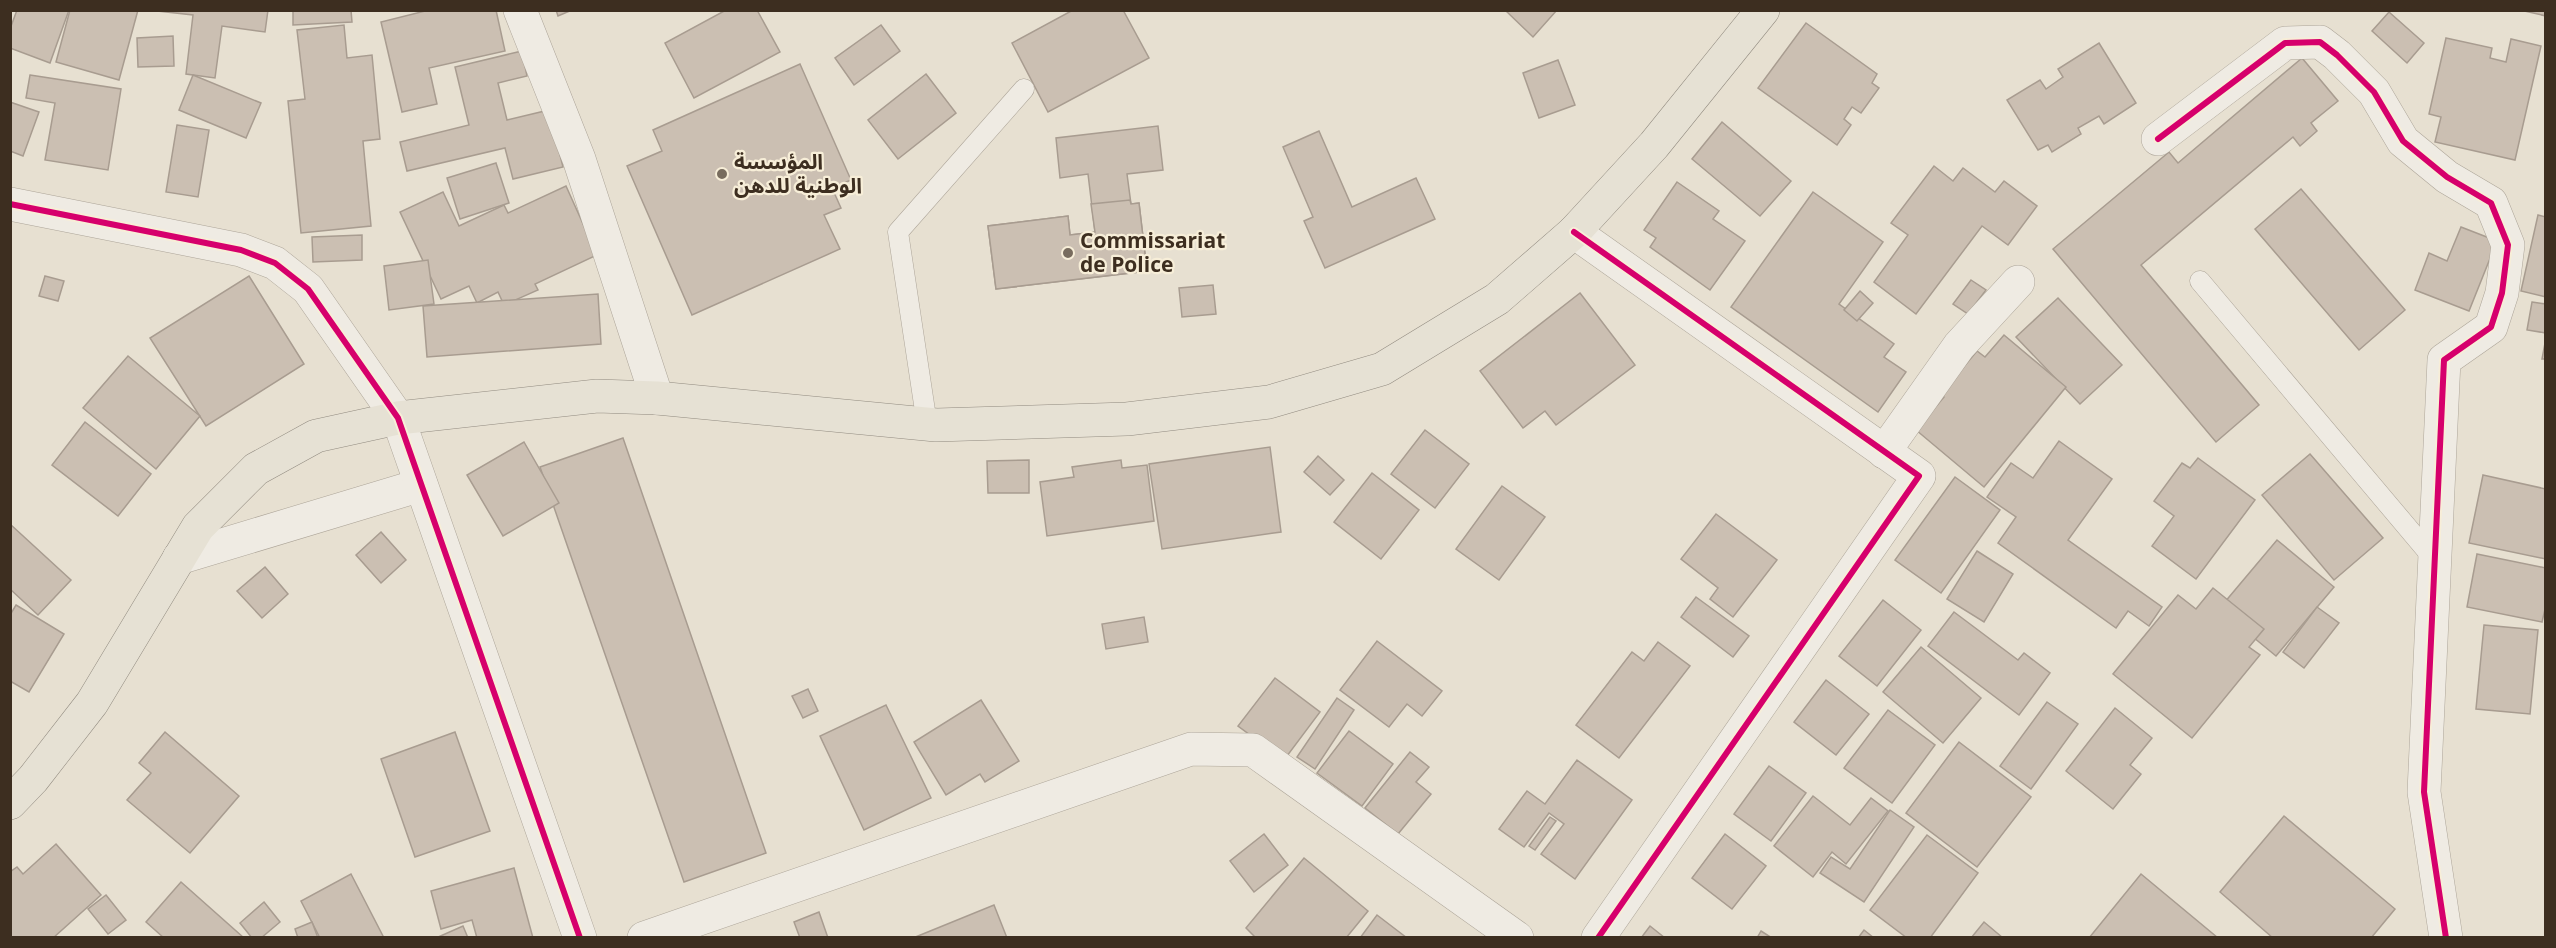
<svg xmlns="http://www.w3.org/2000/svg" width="2556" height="948" font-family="Georgia,'Noto Sans Arabic',serif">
<rect width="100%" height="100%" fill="#e7e0d1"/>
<!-- building -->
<g fill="#cbbfb2" stroke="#a89c90" stroke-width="1.5">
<polygon points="17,10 69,10 50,63 10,48 10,29"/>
<polygon points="70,10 138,10 119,80 56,62"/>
<polygon points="268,10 265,32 222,26 215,78 186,74 193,15 157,11"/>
<polygon points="293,10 351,10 352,22 293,25"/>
<polygon points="429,10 496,10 505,51 429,68 437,104 402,112 381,22"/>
<polygon points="556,10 572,10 558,16"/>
<polygon points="726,10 757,10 780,52 694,98 665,43"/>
<polygon points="1073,10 1123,10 1149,58 1048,112 1012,43"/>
<polygon points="1505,10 1557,10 1533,37"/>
<polygon points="2520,10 2546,10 2546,16"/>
<polygon points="2389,12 2424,43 2407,63 2372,31"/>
<polygon points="1806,23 1877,74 1872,83 1879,88 1861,113 1852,107 1844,119 1851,125 1837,145 1758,88"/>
<polygon points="344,25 347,58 372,55 380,139 363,141 371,226 301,233 288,101 305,99 297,30"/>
<polygon points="881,25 900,51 854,85 835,58"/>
<polygon points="173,36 174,66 138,67 137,38"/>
<polygon points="2446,38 2492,48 2490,58 2506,62 2511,39 2541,46 2515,160 2435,142 2441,117 2429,114"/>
<polygon points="2099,43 2136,103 2104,124 2099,116 2078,128 2081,134 2052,152 2048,145 2038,150 2007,100 2040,80 2046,89 2063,77 2058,69"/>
<polygon points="522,51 527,76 498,83 507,120 549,110 563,167 513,179 505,148 407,171 400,142 469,125 455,67"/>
<polygon points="2302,58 2338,101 2311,123 2317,131 2300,146 2293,137 2141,265 2259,405 2216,442 2053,249 2169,152 2178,163"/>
<polygon points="1558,60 1575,105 1539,118 1523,73"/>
<polygon points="800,64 851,180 832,188 841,208 824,215 840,249 692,315 627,166 662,151 653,130"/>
<polygon points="926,74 956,113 898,159 868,120"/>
<polygon points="30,75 121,89 108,170 45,160 55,103 26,98"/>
<polygon points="193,75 261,103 246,138 179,110"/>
<polygon points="10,102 39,112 23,156 10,151"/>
<polygon points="1722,122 1791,181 1760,216 1692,159"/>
<polygon points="177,125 209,130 198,197 166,192"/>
<polygon points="1158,126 1163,170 1127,174 1131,204 1139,203 1147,271 996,289 988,226 1068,216 1070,235 1095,232 1088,174 1060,178 1056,138"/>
<polygon points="1319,131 1352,207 1416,178 1435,219 1325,268 1304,221 1313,217 1283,147"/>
<polygon points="496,163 509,203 460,219 447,178"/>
<polygon points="1934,166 1953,181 1963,168 1995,192 2004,181 2037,206 2008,245 1982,226 1916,314 1874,282 1908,235 1891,223"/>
<polygon points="1677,182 1719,211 1713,219 1745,241 1710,290 1650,247 1656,238 1644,230"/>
<polygon points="566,186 597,255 535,284 538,290 504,305 498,292 477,303 469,286 441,299 400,212 443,192 459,226 504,205 508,213"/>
<polygon points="2301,189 2405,310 2359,350 2255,229"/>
<polygon points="1813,192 1883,242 1839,304 1894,344 1884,357 1906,372 1878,412 1731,307"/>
<polygon points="1130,200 1131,204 1139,203 1147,271 996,289 988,226 1068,216 1070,235 1095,232 1091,204"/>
<polygon points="2538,215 2546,217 2546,297 2521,291"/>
<polygon points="2461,227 2497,241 2469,311 2415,290 2429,253 2447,261"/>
<polygon points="362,235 362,260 313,262 312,237"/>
<polygon points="428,260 434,304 389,310 384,266"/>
<polygon points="45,276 64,281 58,301 39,296"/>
<polygon points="249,276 304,364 206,426 150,338"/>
<polygon points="1971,280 1986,290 1968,314 1953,304"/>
<polygon points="1213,285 1216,314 1182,317 1179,288"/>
<polygon points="1860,291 1873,303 1857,321 1844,310"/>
<polygon points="1580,293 1635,365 1556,425 1545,411 1523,428 1480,371"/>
<polygon points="598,294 601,344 427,357 423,306"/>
<polygon points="2058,298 2122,365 2080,404 2016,337"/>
<polygon points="2532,302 2546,304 2546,333 2527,330"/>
<polygon points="2004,335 2066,387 1984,487 1916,430 1944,397 1941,394 1977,351 1985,357"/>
<polygon points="2546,338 2546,359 2542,359"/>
<polygon points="128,356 200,416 156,469 83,408"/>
<polygon points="85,422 151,474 118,516 52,465"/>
<polygon points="1425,430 1469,464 1435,508 1391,474"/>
<polygon points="623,438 766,853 684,882 540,467"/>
<polygon points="2059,441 2112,479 2068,540 2162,607 2149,626 2128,611 2116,628 1998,543 2016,517 1987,497 2011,463 2033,478"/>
<polygon points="524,442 559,503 503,536 467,475"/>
<polygon points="1270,447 1281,532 1162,549 1149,464"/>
<polygon points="2310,454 2383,538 2334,580 2262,495"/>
<polygon points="1318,456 1344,480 1330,495 1304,472"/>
<polygon points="2198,458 2255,500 2196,579 2152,546 2174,516 2154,501 2182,463 2190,468"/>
<polygon points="1029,460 1029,493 988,493 987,461"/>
<polygon points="1121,460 1122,468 1147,465 1154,521 1047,536 1040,482 1074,477 1072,467"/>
<polygon points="1372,473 1419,510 1381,559 1334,522"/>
<polygon points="2483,475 2546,489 2546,559 2469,543"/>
<polygon points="1955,477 2000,510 1941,593 1895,560"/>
<polygon points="1502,486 1545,517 1499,580 1456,549"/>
<polygon points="1716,514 1777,560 1733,617 1710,599 1718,588 1681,559"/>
<polygon points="10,524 71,580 38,615 10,589"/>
<polygon points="381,532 406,560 381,583 356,555"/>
<polygon points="2277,540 2334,587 2276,656 2219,609"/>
<polygon points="1977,551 2013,574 1984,622 1947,599"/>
<polygon points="2477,554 2546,568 2546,605 2542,622 2467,607"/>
<polygon points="265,567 288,594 262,618 237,591"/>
<polygon points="2213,588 2264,629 2249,647 2260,655 2192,738 2113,674 2178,595 2196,609"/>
<polygon points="1696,597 1749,636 1733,657 1681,617"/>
<polygon points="1883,600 1921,630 1877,686 1839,656"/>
<polygon points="16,605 64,634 29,692 10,681 10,615"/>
<polygon points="2317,607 2339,623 2304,668 2283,652"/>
<polygon points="1954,612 2018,660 2024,653 2050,673 2019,715 1928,646"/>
<polygon points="1144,617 1148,642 1106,649 1102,624"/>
<polygon points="2484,625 2538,630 2530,714 2476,709"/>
<polygon points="1377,641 1442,691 1422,716 1407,704 1389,727 1340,690"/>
<polygon points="1658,642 1690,666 1619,758 1576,725 1632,652 1644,661"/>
<polygon points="1921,647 1981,698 1943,743 1883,692"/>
<polygon points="1275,678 1320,712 1284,760 1238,726"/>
<polygon points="1826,680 1869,714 1836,755 1794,722"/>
<polygon points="808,689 818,711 803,718 792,696"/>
<polygon points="1337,698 1354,710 1315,769 1297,757"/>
<polygon points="981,700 1019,761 985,782 980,774 946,795 914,742"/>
<polygon points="2047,702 2078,724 2031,789 2000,766"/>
<polygon points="886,705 931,798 864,830 820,736"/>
<polygon points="2115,708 2152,738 2130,765 2141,774 2113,809 2066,771"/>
<polygon points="1888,710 1935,745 1892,803 1844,768"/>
<polygon points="1349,731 1393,764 1362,806 1317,773"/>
<polygon points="165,732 239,796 190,853 127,800 151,773 139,763"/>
<polygon points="455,732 490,831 415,857 381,759"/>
<polygon points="1959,742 2031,797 1977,867 1906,813"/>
<polygon points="1410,752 1429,767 1416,782 1431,794 1398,834 1365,808"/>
<polygon points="1577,760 1632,800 1575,879 1541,854 1564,824 1549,813 1524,847 1499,829 1527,791 1545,804"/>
<polygon points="1769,766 1806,793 1771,841 1734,814"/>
<polygon points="1813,796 1850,825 1871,798 1888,811 1846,864 1832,852 1813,877 1774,846"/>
<polygon points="1890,810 1914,827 1864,902 1820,873 1831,857 1850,869"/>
<polygon points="2284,816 2395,909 2371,938 2273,938 2220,892"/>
<polygon points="1550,817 1556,821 1535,850 1529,846"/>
<polygon points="1264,834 1288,865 1254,892 1230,861"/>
<polygon points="1725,834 1766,866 1732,909 1692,878"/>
<polygon points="1927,835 1978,873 1930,938 1907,938 1870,910"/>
<polygon points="56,844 101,895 53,938 10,938 10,872 17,867 23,874"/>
<polygon points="1304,858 1368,911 1346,938 1256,938 1246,928"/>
<polygon points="514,868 533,938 477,938 472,920 441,929 431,891"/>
<polygon points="351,874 384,938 320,938 301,901"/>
<polygon points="2141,874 2218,938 2089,938"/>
<polygon points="181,882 244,938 164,938 146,922"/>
<polygon points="106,895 126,920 108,934 88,909"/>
<polygon points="264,902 280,922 261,938 252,938 240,923"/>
<polygon points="994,905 1007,938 913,938"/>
<polygon points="819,912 828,938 800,938 794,922"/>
<polygon points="1377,915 1407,938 1360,938"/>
<polygon points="312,922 318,938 298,938 295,929"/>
<polygon points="1984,922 2003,938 1971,938"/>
<polygon points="463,926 468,938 436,938"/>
<polygon points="1650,926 1665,938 1641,938"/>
<polygon points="1864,930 1874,938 1858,938"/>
<polygon points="1761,931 1772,938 1757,938"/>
</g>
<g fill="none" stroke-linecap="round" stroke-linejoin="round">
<defs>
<g id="service">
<polyline points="2200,281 2434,559"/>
<polyline points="927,424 898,232 1024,89"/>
</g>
<g id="minor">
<polyline points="520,10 579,159 657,398"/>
<polyline points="2158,139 2285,43 2320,42 2337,55 2374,92 2403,141 2447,177 2491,203 2508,245 2502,293 2491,327 2444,360 2424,792 2446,938"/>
<polyline points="1574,232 1919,476 1598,938"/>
<polyline points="1884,452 1959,346 2018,282"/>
<polyline points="179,558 421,485"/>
<polyline points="644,938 1191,749 1253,750 1517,938"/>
</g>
<polyline id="tertiary" points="10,204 241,250 275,263 308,289 398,418 580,938"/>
<polyline id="primary" points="10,803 33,779 92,703 198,527 256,469 316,436 398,418 597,396 657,398 936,425 1127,419 1269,402 1382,369 1497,299 1574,232 1654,145 1763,10"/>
</defs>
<!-- service casing -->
<use href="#service" stroke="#ada599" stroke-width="21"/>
<!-- minor casing -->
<use href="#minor" stroke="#ada599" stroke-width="34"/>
<!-- tertiary casing -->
<use href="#tertiary" stroke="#ada599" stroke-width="34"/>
<!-- primary casing -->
<use href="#primary" stroke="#928b80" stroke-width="34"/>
<!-- service -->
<use href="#service" stroke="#efebe3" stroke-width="20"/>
<!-- minor -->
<use href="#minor" stroke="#efebe3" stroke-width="33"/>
<!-- tertiary -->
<use href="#tertiary" stroke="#efebe3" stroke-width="33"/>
<!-- primary -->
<use href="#primary" stroke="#e6e1d4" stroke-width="33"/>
<defs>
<g id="cycleway">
<polyline points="2158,139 2285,43 2320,42 2337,55 2374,92 2403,141 2447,177 2491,203 2508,245 2502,293 2491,327 2444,360 2424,792 2446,938"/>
<polyline points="10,204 241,250 275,263 308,289 398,418 580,938"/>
<polyline points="1574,232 1919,476 1598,938"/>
</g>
</defs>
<!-- cycleway casing -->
<use href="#cycleway" stroke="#f7eed8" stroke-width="10"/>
<!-- cycleway -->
<use href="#cycleway" stroke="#d6006c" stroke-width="6"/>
</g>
<!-- markers -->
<g fill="#786c5e" stroke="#f7eed8" stroke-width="2">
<circle cx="722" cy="174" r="6"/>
<circle cx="1068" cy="253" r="6"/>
</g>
<g text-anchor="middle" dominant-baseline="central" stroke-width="4.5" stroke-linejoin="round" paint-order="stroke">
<!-- poi labels -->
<g font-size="21" font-weight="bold" fill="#3d2e20" stroke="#f7eed8" text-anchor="start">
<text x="734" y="162">المؤسسة<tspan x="734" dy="24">الوطنية للدهن</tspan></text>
<text x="1080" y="241">Commissariat<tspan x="1080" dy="24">de Police</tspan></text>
</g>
</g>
<!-- border -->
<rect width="2556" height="948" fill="none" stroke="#3d2e20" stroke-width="24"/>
</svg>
